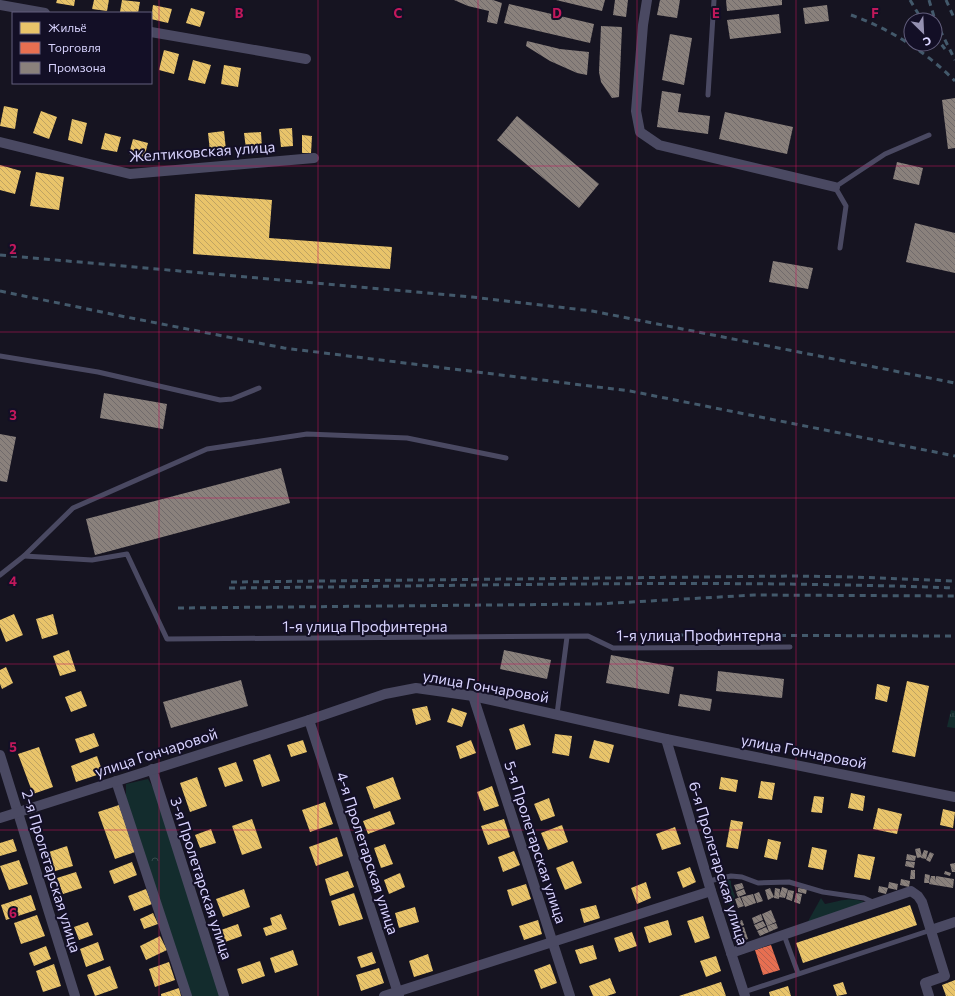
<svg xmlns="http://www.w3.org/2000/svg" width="955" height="996" font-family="Commissioner,sans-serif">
<defs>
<pattern id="forest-crowns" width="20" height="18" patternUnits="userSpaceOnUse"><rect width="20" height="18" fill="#132c2d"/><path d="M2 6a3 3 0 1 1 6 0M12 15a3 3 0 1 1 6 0" fill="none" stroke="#354a4c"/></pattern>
<pattern id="park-tufts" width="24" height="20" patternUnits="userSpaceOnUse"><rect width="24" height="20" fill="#132c2d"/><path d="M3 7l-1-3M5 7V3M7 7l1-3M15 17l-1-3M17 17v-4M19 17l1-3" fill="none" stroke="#354a4c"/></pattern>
<pattern id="homes-back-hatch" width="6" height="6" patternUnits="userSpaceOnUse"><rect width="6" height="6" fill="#e9c46a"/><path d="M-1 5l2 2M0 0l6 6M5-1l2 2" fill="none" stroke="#bfa362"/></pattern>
<pattern id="shops-back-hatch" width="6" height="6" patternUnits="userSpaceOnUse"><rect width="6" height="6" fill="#e76f51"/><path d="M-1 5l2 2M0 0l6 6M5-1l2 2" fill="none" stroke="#b56150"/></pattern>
<pattern id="industry-back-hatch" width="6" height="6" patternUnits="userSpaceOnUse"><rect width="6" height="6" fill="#8a817c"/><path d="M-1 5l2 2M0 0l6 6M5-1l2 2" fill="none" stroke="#706a6b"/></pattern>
</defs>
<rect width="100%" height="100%" fill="#161421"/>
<!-- grass -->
<g fill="#132c2d">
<polygon points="148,779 159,798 221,996 190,996 126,797 126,784"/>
<path d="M728 879 731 881V885L735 896 734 899V903L730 905C722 902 721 891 719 883Z"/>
<path d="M821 898 825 904C842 900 853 896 870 904L806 925Z"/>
</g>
<!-- forest -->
<polygon fill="url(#forest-crowns)" points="157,853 160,856 160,860 154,868 148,869 145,860 149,855"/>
<!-- park -->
<polygon fill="url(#park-tufts)" points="951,710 955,711 955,728 947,727"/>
<!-- homes -->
<g fill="url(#homes-back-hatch)">
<polygon points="57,0 75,0 74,6 56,3"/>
<polygon points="94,0 109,0 107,11 92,9"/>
<polygon points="122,0 140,2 138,13 120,12"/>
<polygon points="153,5 172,9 168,23 151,19"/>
<polygon points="191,8 205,12 200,27 186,23"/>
<polygon points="164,50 179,54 174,74 159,70"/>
<polygon points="193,60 211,65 205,84 188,80"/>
<polygon points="224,65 241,68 238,87 221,84"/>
<polygon points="4,106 18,109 15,129 0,126"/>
<polygon points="41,111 57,117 49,139 33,133"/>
<polygon points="72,119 87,123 82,144 68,140"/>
<polygon points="292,128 293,146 281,147 279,129"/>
<polygon points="224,131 226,150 210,151 208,133"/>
<polygon points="261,132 262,148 246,149 244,133"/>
<polygon points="105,133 121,137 117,152 101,149"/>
<polygon points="302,135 312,136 311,153 302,153"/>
<polygon points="133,139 148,143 144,158 129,154"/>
<polygon points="0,165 21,171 15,194 0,190"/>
<polygon points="36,172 64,177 59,210 30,206"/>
<polygon points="195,194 272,200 269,238 392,247 390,269 193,254"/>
<polygon points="14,614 23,635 6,642 0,627 0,620"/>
<polygon points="53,614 58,634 42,639 36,619"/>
<polygon points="69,650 76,671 60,676 53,656"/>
<polygon points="6,667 13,683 2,689 0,684 0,670"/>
<polygon points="907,681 929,686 915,757 892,752"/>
<polygon points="877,684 890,687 887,702 875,699"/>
<polygon points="81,691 87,706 71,712 65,697"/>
<polygon points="427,706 431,720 416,725 412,709"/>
<polygon points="452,708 467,713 462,727 447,722"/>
<polygon points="524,724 531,745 516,750 509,729"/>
<polygon points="94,733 99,746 80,753 75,739"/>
<polygon points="555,734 572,736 569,756 552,753"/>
<polygon points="303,740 307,752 291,757 287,745"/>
<polygon points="471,740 476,753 460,759 456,746"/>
<polygon points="594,740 614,745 609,763 589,758"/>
<polygon points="39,747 53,787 33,794 18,754"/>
<polygon points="270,754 280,781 262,787 253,760"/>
<polygon points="97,756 103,773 76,782 71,766"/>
<polygon points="236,762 243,781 225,787 218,768"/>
<polygon points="197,777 207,806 190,812 180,783"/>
<polygon points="393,777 401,799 374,809 366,787"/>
<polygon points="721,777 738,780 736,792 719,789"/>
<polygon points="761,781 775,783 772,800 758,798"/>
<polygon points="492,786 499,806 484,811 477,792"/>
<polygon points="851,793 865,796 863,811 848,808"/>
<polygon points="814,796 824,797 822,813 811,812"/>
<polygon points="549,798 555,816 541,821 534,804"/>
<polygon points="325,802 333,824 310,832 302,810"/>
<polygon points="119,805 135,852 115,859 98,812"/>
<polygon points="878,808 902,814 897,834 873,829"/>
<polygon points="943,809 955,812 953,828 940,825"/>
<polygon points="390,811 395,824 368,834 363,821"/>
<polygon points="252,819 262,848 242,855 232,826"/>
<polygon points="504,819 510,837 488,845 481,826"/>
<polygon points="731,820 743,822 738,849 726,847"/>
<polygon points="562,825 568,842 548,850 541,833"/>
<polygon points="675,827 681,844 662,850 656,834"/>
<polygon points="211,829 216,843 200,848 195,835"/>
<polygon points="337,837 343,856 316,866 309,847"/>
<polygon points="13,839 17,851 0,856 0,843"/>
<polygon points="768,839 781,842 777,860 764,857"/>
<polygon points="385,844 393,864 381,868 374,848"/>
<polygon points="67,846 73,866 55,871 49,852"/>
<polygon points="812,847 827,850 823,870 808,867"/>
<polygon points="514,851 520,865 503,872 498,857"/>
<polygon points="858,854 875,857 870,880 854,877"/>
<polygon points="19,860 28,884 9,890 0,866"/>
<polygon points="573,861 582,883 565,890 556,868"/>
<polygon points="132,862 137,875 114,884 109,871"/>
<polygon points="690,867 696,882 683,888 677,872"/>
<polygon points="348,871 354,887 330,896 325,879"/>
<polygon points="76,872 82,888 63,894 57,878"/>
<polygon points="400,873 405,887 389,894 384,880"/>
<polygon points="646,882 651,898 637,904 631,888"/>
<polygon points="526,884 531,899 512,906 507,890"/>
<polygon points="146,889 152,904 134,911 128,896"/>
<polygon points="244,889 250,907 223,917 216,899"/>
<polygon points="354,893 363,919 339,926 331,901"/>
<polygon points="31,895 36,910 6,920 1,905"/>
<polygon points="596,905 600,918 584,923 580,909"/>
<polygon points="910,905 917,925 803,963 796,943"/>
<polygon points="415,907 419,922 399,928 395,913"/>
<polygon points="153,913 158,924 144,929 140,919"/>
<polygon points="281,914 287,929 266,936 263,928 272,925 270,918"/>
<polygon points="37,915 45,936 21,944 14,923"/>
<polygon points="703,916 710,938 695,943 687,921"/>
<polygon points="538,920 542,934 524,940 519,926"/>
<polygon points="668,920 672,935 649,943 644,927"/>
<polygon points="88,922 93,935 79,940 74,927"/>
<polygon points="238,924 242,936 225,942 221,930"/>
<polygon points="632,932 637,946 619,952 614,938"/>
<polygon points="160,936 167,950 146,960 140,946"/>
<polygon points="98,942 104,960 86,967 80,949"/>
<polygon points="593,945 597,959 580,964 575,950"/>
<polygon points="46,946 51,959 34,966 29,953"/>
<polygon points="293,950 298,965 275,973 270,958"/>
<polygon points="372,952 376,963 361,968 357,957"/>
<polygon points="428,954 433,971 414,977 409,961"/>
<polygon points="716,956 721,971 706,977 700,961"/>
<polygon points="260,961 265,976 242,984 237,969"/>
<polygon points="169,962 175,980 155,987 149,969"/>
<polygon points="54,964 61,986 43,992 36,971"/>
<polygon points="550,964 557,983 541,989 534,970"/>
<polygon points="110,966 118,988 95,996 87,975"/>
<polygon points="379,968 384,983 361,991 356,975"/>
<polygon points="610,978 616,993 607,996 593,996 589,986"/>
<polygon points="955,980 955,996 946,996 942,985"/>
<polygon points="721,982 726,996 679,996"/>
<polygon points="843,982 847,994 837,996 833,985"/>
<polygon points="788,986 791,996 770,996 769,992"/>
<polygon points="179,988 181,996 161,996 161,994"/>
</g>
<!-- shops -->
<polygon fill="url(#shops-back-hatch)" points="771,945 780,970 763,975 755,950"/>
<!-- industry -->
<g fill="url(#industry-back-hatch)">
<polygon points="454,0 493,0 502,3 497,24 487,22 489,11 468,6"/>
<polygon points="556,0 605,0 602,11"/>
<polygon points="615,0 628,0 626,17 613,15"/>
<polygon points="660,0 680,0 677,18 657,15"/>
<polygon points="726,0 782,0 782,5 727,11"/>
<polygon points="509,4 594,24 590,43 504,23"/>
<polygon points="827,5 829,21 805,24 803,8"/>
<polygon points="779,14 781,33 730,39 727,20"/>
<polygon points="601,26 622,27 619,97 612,98 601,82 599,72"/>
<polygon points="670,34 692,38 684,85 662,80"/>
<polygon points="527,41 560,49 589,52 587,75 577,73 550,61 526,46"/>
<polygon points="662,91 681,94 678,112 710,116 708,134 657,127"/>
<polygon points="955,98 955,148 948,149 942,100"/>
<polygon points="725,112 793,127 787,154 719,139"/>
<polygon points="517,116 599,184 579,208 497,140"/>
<polygon points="897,162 923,168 919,185 893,179"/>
<polygon points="915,223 955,233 955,273 906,262"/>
<polygon points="773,261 813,268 808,289 769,282"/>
<polygon points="104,393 167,404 163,429 100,418"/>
<polygon points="0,434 16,437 7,482 0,481"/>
<polygon points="281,468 290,503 95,555 86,519"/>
<polygon points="504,650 551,660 547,679 500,669"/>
<polygon points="611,655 674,667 669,694 606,683"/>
<polygon points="718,671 784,679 782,698 716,691"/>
<polygon points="241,680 248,706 171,728 163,702"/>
<polygon points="680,694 712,699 710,711 678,706"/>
<polygon points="920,848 922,857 917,858 915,849"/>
<polygon points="924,850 928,851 926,859 921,858"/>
<polygon points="930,852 934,854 930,862 926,860"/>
<polygon points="907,854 916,856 915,861 906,860"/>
<polygon points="906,861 915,862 914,868 905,866"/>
<polygon points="955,863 955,872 952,872 950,864"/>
<polygon points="911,870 915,870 915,879 910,879"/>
<polygon points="945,871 951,873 950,876 944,874"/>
<polygon points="925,874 930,875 929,883 924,883"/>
<polygon points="931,876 935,876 935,881 936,876 954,879 953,888 929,884"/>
<polygon points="901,879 910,881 909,887 900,885"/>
<polygon points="889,882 898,884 897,890 888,888"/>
<polygon points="742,883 744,888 736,891 734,885"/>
<polygon points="879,886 888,888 886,894 878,892"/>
<polygon points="782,887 788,889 785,898 779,897"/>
<polygon points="770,888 774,897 768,900 765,890"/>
<polygon points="775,888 780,889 779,899 774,898"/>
<polygon points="798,888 807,889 806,894 798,892"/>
<polygon points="744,889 746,894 738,897 736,892"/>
<polygon points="788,890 794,891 792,901 786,899"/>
<polygon points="759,892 763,901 757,903 754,894"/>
<polygon points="796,893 802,894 800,904 794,902"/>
<polygon points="753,894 756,903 745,907 741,897"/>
<polygon points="740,897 744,906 738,908 735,899"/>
<polygon points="771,910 776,922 767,926 762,914"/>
<polygon points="761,914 763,920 754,924 752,918"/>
<polygon points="742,920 744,925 735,929 733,924"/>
<polygon points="763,921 766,926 757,930 754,925"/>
<polygon points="776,923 778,928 769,932 767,926"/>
<polygon points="744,927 746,933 736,936 735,930"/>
<polygon points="766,927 769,932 760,936 757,931"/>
<polygon points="746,933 748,939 739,942 737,936"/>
</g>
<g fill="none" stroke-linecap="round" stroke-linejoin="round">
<!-- service -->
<g stroke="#4a4962" stroke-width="5">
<polyline points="708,95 714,0"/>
<polyline points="840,248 846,206 835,187 885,154 929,135"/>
<polyline points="0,356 98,372 220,400 232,399 259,388"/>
<polyline points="24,556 92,560 127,554 167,639 588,636 613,648 790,647"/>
<polyline points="0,575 24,556 73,508 207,449 307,434 407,438 506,458"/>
<polyline points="557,714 567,637"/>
<polyline points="709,881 731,876 742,877 758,883 789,882 823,892 864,898 875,903"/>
<polyline points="784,935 798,973"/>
<polyline points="744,992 931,930"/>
</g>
<!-- minor -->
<g stroke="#4a4962" stroke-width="10">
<polyline points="647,0 643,25 636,111 640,132 659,145 835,187"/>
<polyline points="0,5 45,13"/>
<polyline points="151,32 306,59"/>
<polyline points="0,142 130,174 314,158"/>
<polyline points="473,696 570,996"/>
<polyline points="309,720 399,996"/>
<polyline points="666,739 711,891 745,996"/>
<polyline points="0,755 75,996"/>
<polyline points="152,769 224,996"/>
<polyline points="116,781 187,996"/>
<polyline points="0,818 309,720 385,694 416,688 473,696 666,739 955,797"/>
<polyline points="931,930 955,922"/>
<polyline points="731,953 911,891 918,896 922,902 945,976 925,983 929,996"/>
<polyline points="384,996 711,891"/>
</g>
<!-- rail -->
<g stroke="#43596b" stroke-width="3" stroke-dasharray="6 5" stroke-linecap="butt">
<polyline points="910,0 922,20"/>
<polyline points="929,0 935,20"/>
<polyline points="946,0 955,20"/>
<path d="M851 15C890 29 925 51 955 81"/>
<polyline points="935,20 955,60"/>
<polyline points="935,36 945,49"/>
<polyline points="0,255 472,297 592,311 955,383"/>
<polyline points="0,291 121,316 284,348 630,391 955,456"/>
<polyline points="231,582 794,576 854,577 955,581"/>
<path d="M229 588C471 586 713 579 955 588"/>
<polyline points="178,608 597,604 754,595 955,596"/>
<polyline points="659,635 955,636"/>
</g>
</g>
<!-- grid -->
<path fill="none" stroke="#c2185b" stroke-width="1" stroke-opacity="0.55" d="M159 0V996M318 0V996M478 0V996M637 0V996M796 0V996M0 166H955M0 332H955M0 498H955M0 664H955M0 830H955"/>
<g text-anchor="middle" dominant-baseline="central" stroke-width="4" stroke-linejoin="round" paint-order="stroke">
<!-- street labels -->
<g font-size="15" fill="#d9d4ff" stroke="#130f26">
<text transform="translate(202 151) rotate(-4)">Желтиковская улица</text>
<text x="365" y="626">1-я улица Профинтерна</text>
<text x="699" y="635">1-я улица Профинтерна</text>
<text transform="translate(486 686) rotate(10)">улица Гончаровой</text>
<text transform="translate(804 751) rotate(11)">улица Гончаровой</text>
<text transform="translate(156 752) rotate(-18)">улица Гончаровой</text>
<text transform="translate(536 842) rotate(72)">5-я Пролетарская улица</text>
<text transform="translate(368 853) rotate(72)">4-я Пролетарская улица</text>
<text transform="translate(719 863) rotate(73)">6-я Пролетарская улица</text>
<text transform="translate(52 871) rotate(73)">2-я Пролетарская улица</text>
<text transform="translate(202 878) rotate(72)">3-я Пролетарская улица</text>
</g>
</g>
<g font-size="13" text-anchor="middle" font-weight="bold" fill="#c2185b" stroke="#130f26" stroke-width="4" stroke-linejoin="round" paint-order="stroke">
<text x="239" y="18">B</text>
<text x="398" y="18">C</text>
<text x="557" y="18">D</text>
<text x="716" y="18">E</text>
<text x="875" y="18">F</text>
<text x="13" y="254">2</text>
<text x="13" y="420">3</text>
<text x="13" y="586">4</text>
<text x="13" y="752">5</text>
<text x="13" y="918">6</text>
</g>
<!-- legend -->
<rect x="12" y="12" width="140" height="72" fill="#130f26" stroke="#625e7d"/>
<rect x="20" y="22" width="20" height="12" fill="#e9c46a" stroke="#625e7d"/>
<text x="48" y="32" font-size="12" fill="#d9d4ff">Жильё</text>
<rect x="20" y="42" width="20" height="12" fill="#e76f51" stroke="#625e7d"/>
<text x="48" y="52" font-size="12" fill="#d9d4ff">Торговля</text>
<rect x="20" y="62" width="20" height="12" fill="#8a817c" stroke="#625e7d"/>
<text x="48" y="72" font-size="12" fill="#d9d4ff">Промзона</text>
<!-- north arrow -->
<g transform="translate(923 32) rotate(156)"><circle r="19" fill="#130f26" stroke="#625e7d"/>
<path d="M0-3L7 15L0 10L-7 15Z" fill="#9591b1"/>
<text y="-6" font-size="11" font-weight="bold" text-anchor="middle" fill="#d9d4ff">С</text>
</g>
</svg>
